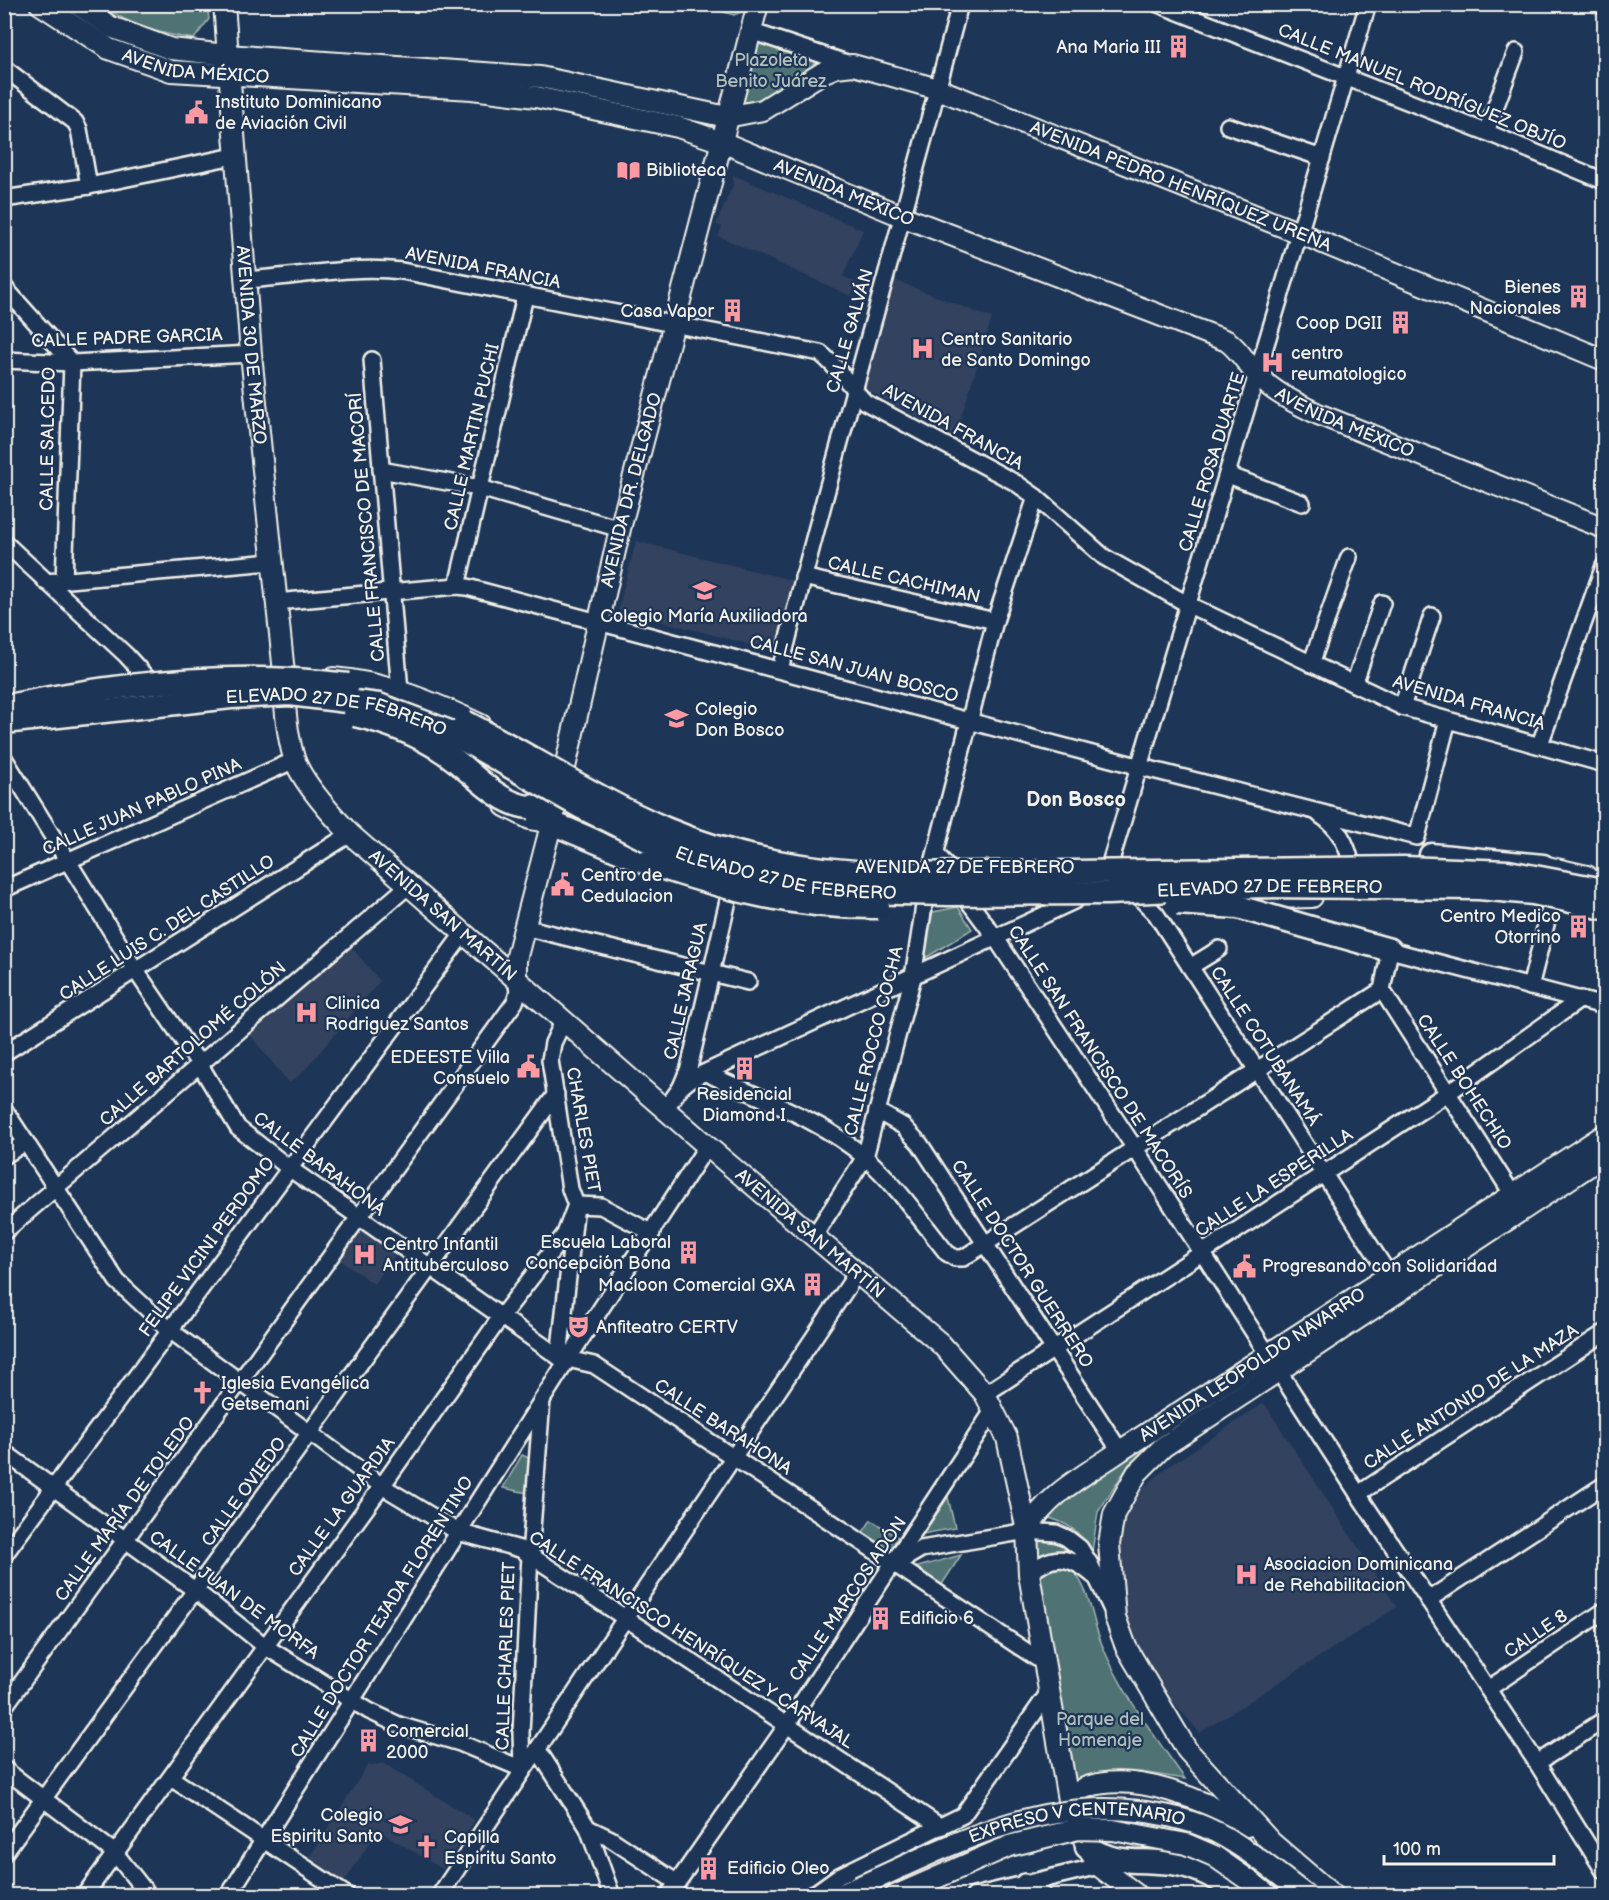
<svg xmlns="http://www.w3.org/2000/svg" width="1609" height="1900" font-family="'Balsamiq Sans',sans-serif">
<rect width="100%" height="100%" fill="#1d3557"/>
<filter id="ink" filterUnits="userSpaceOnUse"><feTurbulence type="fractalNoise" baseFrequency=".0167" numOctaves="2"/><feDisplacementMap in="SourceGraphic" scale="12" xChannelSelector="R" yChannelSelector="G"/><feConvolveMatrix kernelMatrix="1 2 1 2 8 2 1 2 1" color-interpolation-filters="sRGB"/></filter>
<g filter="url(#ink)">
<!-- built -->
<g fill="#33425f">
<polygon points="733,175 863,230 843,276 857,283 851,296 718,236 722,227 716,224 733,185"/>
<polygon points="884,276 992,318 955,437 873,393 855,379"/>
<polygon points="636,541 795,581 779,652 618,610"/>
<polygon points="348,943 380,981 303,1072 289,1083 244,1028"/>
<polygon points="355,1223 397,1252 374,1284 333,1255"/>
<polygon points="1264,1403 1397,1607 1200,1733 1168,1696 1148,1665 1118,1599 1116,1549 1122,1525 1141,1490 1166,1468"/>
<polygon points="383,1763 475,1820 442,1869 378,1830 343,1884 308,1860 367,1766"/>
</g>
<!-- green -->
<g fill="#4f7375" stroke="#a2b2ae" stroke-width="1.5">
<path d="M102 5H207L209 19 194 39C160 34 130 26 102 5Z"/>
<polygon points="699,5 746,5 744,11 734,15"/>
<polygon points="751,36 833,61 777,99 732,110"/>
<polygon points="958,907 972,929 924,959 917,954 933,912"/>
<path d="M1250 1363 1258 1376 1130 1463 1098 1512 1092 1552C1079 1530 1067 1522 1042 1516Z"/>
<polygon points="522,1455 531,1459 528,1493 503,1488"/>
<polygon points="948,1497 955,1528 923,1534"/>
<polygon points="871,1520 898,1537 889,1552 861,1535"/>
<polygon points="1044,1541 1061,1544 1075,1558 1056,1551 1033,1559 1030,1543"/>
<polygon points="961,1555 941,1586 914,1568"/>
<path d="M1055 1564 1070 1566C1093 1595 1089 1611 1101 1642 1120 1691 1155 1736 1185 1779L1140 1772H1108L1065 1781 1034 1580 1041 1570Z"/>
</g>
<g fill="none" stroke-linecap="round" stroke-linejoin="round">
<defs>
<g id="minor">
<polyline points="1158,4 1486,132 1604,181"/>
<polyline points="1368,4 1109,867 1156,914 1395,1284"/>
<polyline points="1598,4 1604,7"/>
<polyline points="750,31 850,64"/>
<polyline points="4,68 75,122 79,129 89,186"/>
<polyline points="1228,126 1322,158"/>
<polyline points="1486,132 1516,52"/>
<polyline points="4,199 89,186 234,156"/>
<path d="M244 280C297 277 349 265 402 271L820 353C838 367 849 385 865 402L1016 483 1036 497 1104 557 1189 605 1402 707 1604 764"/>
<polyline points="4,287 72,363 64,581"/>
<polyline points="4,360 72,363 251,354"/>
<polyline points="372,360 400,691"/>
<polyline points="381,470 480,488 620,529"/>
<polyline points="1228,475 1302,503"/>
<polyline points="4,542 126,655 146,677"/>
<polyline points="803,577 995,621"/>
<polyline points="46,582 271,562"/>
<polyline points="457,586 525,296"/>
<polyline points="275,602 457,586 467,587 1141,767 1417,837 1448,720"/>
<polyline points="1311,664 1349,557"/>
<path d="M780 670C835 447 902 227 960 4"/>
<polyline points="1354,684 1382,603"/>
<polyline points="1402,707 1432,616"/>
<polyline points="1540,744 1604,566"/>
<polyline points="4,758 136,971 200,1065 238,1128 289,1168 559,1357 594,1365 1044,1663"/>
<path d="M1320 815C1339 827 1348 845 1352 867"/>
<polyline points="936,854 949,868 969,902 995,937 1136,1150 1358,1494 1537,1763 1604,1871"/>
<polyline points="933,863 995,621 1036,497"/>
<polyline points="4,889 295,760"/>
<polyline points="524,927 748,982"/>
<polyline points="1381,951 1390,950 1604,1006"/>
<polyline points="1190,967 1219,949"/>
<polyline points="1530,987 1551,905"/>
<polyline points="1382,990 1513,1195"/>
<polyline points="4,1053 350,834"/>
<path d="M706 1073C759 1098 821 1119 866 1158 897 1185 921 1221 947 1253L955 1258H963L1382 990 1390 950"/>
<polyline points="681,1087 691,1079 1074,901 1080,892"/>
<polyline points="666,1108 681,1087 689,1068 733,879"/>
<polyline points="4,1109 117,1281 171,1331 382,1486 458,1532 520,1549 530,1555 941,1827"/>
<polyline points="877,1111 903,1126 920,1144 1120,1451"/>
<polyline points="4,1156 26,1142"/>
<polyline points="576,1205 601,1206 652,1233"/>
<polyline points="4,1232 408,886"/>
<polyline points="814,1236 865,1157 913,977 927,886"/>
<polyline points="559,1357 576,1205 570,1189 550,1060 553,1043 564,1020"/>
<polyline points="985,1394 1448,1093 1581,999"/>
<polyline points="4,1452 196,1591 266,1647 369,1711 399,1725 460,1743 522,1769 521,1733 530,1555 542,1400"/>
<polyline points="1358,1494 1604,1333"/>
<polyline points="4,1555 463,934"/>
<polyline points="897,1563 921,1549 1027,1531 1056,1533 1067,1538 1080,1548 1090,1564 1111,1608"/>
<path d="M1029 1574C1052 1553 1070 1555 1094 1576"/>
<polyline points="1428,1600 1604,1485"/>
<polyline points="1488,1689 1604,1611"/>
<polyline points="4,1707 515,1002 518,992 516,978"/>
<polyline points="538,1750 588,1828 611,1839 676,1882"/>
<polyline points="1537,1763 1604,1720"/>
<polyline points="4,1769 115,1853 149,1896"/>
<polyline points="171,1778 348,1896"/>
<polyline points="588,1828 612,1896"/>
<polyline points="4,1853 556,1094"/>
<polyline points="1024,1882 1044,1896"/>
<polyline points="84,1896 382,1486 500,1318 565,1234 576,1205"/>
<polyline points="228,1896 568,1359 707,1146"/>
<polyline points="439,1896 857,1273"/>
<polyline points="668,1896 787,1725 994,1409"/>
<polyline points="811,1896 839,1876 963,1815 1049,1692"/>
<polyline points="974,1896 1099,1866"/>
</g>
<g id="major">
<path id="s1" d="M40 4 109 49 171 71 472 89 536 97 678 127 722 142 904 217 1227 341C1241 351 1247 365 1258 376 1274 393 1298 404 1318 414L1604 528"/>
<path id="s2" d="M77 4 111 27 171 49 227 55 540 77 727 117 763 110 822 73 836 67 853 65 938 89 1299 233 1604 360"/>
<path id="s3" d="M224 4 251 354 284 673C284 701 286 731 294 758 301 781 333 816 350 834L707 1146 941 1344 985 1394 1007 1438 1027 1531 1029 1574 1068 1800 1087 1847 1099 1866 1138 1896"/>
<path d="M333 678C386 682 435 703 481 725"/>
<polyline points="505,806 530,819 552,823"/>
<polyline points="1528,866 1543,866 1587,876"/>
<polyline points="1225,899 1312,897"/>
<path id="s4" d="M516 978V960L557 802 620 529 758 4"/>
<path id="s5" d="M1027 1531C1045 1495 1087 1474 1120 1451L1604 1135"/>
<path d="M1068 1800C1074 1796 1080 1789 1087 1787 1135 1771 1207 1800 1247 1826"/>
<polyline points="1254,1884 1269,1896"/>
<polyline points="838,1896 858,1887"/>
<polyline points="895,1896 1009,1846"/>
<polyline points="1334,1896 1271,1842 1187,1750 1126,1647 1115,1617 1109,1544 1114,1514 1137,1473 1163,1447 1604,1156"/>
</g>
<g id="highway">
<polyline points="529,807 557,802"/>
<polyline points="552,823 645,862"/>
<polyline points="1431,855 1543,866"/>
<polyline points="1322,931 1390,950"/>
<path d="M1087 1847C1119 1867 1141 1858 1177 1864 1201 1868 1224 1882 1244 1896"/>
</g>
</defs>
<!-- minor casing -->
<use href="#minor" stroke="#f4f1e8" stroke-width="20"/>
<!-- major casing -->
<use href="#major" stroke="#f4f1e8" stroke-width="24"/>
<!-- highway casing -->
<use href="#highway" stroke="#f4f1e8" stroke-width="27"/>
<!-- minor -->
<use href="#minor" stroke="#1d3557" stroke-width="15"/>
<!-- major -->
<use href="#major" stroke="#1d3557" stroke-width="20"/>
<!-- highway -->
<use href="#highway" stroke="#1d3557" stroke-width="22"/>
<defs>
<g id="major-bridge">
<polyline points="1009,1846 1078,1829 1113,1830 1186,1844 1214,1856 1254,1884"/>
<path id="s6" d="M858 1887C949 1846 1036 1798 1139 1811 1162 1814 1184 1818 1205 1827 1242 1843 1275 1872 1307 1896"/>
</g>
<g id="highway-bridge">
<path d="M4 707C116 683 234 670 348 685"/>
<path d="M355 715C386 722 417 734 444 752 470 769 497 804 529 807"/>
<path id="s7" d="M4 722 231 697 290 694 379 705 450 732 581 807 647 840 695 859 812 888 855 892 948 894 1108 893 1262 886 1479 888 1533 893 1604 908"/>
<path d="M465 722C532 756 596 799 666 829 739 860 817 872 896 874L1404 868 1508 872 1604 890"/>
<path d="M645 862C726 889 792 908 878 907"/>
<polyline points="1177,903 1238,907 1322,931"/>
</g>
</defs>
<!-- major-bridge casing -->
<use href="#major-bridge" stroke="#f4f1e8" stroke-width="24" stroke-linecap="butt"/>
<!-- highway-bridge casing -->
<use href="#highway-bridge" stroke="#f4f1e8" stroke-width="27" stroke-linecap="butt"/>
<!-- major-bridge -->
<use href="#major-bridge" stroke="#1d3557" stroke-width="20"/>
<!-- highway-bridge -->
<use href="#highway-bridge" stroke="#1d3557" stroke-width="22"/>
</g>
</g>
<!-- icons -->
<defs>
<symbol id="building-bare" viewBox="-9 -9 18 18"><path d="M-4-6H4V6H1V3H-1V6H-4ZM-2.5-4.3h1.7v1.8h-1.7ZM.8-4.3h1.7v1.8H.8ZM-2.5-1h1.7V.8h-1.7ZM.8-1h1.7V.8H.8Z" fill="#ff9aa2" stroke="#1d3557" stroke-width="2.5" paint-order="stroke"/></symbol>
<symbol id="civic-bare" viewBox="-9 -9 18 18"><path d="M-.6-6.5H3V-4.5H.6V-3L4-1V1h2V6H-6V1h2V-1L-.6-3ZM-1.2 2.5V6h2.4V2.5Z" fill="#ff9aa2" stroke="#1d3557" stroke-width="2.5" paint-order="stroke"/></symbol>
<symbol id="library-bare" viewBox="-9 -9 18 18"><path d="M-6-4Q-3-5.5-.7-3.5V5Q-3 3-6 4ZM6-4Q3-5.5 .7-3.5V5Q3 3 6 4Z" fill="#ff9aa2" stroke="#1d3557" stroke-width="2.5" paint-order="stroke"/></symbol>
<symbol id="hospital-bare" viewBox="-9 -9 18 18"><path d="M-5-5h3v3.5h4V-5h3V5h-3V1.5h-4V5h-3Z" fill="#ff9aa2" stroke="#1d3557" stroke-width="2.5" paint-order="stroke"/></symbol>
<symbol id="school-bare" viewBox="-9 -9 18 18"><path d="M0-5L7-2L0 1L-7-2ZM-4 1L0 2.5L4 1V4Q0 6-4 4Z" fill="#ff9aa2" stroke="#1d3557" stroke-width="2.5" paint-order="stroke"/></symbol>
<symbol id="theatre-bare" viewBox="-9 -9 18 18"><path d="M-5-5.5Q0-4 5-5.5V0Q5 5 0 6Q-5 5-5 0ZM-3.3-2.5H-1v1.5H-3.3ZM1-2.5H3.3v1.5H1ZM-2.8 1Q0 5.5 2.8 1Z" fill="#ff9aa2" stroke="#1d3557" stroke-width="2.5" paint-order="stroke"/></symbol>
<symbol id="church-bare" viewBox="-9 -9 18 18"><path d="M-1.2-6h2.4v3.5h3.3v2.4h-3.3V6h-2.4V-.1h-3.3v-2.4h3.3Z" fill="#ff9aa2" stroke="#1d3557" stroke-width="2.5" paint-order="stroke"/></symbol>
</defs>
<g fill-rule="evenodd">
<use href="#building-bare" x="1162" y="30" width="33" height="33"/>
<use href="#civic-bare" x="180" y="96" width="33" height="33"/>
<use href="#library-bare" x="612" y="154" width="33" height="33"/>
<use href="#building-bare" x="1562" y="280" width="33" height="33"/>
<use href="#building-bare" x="716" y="294" width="33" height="33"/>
<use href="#building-bare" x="1384" y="306" width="33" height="33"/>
<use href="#hospital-bare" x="906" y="332" width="33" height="33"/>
<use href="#hospital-bare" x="1256" y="346" width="33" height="33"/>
<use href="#school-bare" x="688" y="574" width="33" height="33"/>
<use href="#school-bare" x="660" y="702" width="33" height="33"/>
<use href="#civic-bare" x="546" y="868" width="33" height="33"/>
<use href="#building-bare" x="1562" y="910" width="33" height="33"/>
<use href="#hospital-bare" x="290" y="996" width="33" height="33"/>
<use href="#civic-bare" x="512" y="1050" width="33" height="33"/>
<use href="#building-bare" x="728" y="1052" width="33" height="33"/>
<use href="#building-bare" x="672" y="1236" width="33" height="33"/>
<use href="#hospital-bare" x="348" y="1238" width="33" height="33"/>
<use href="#civic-bare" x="1228" y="1250" width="33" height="33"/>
<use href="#building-bare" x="796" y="1268" width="33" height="33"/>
<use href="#theatre-bare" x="562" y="1310" width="33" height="33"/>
<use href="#church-bare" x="186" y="1376" width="33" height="33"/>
<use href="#hospital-bare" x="1230" y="1558" width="33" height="33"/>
<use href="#building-bare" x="864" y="1602" width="33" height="33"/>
<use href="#building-bare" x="352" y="1724" width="33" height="33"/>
<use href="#school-bare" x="384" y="1808" width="33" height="33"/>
<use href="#church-bare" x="410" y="1830" width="33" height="33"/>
<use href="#building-bare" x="692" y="1852" width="33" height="33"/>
</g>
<g text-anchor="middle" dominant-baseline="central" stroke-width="4.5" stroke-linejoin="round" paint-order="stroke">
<!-- poi labels -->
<g font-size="18" fill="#f4f1e8" stroke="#1d3557" text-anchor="start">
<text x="1161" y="47" text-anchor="end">Ana Maria III</text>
<text x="215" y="102">Instituto Dominicano<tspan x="215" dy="21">de Aviación Civil</tspan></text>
<text x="646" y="170">Biblioteca</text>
<text x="1561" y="287" text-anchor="end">Bienes<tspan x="1561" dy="21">Nacionales</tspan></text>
<text x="714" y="311" text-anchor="end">Casa Vapor</text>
<text x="1382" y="323" text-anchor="end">Coop DGII</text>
<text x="941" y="339">Centro Sanitario<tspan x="941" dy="21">de Santo Domingo</tspan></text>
<text x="1291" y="353">centro<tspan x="1291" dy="21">reumatologico</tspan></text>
<text x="704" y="616" text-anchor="middle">Colegio María Auxiliadora</text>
<text x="695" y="709">Colegio<tspan x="695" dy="21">Don Bosco</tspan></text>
<text x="581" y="875">Centro de<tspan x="581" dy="21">Cedulacion</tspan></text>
<text x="1561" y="916" text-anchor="end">Centro Medico<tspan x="1561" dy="21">Otorrino</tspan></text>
<text x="325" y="1003">Clinica<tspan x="325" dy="21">Rodriguez Santos</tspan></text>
<text x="510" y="1057" text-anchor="end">EDEESTE Villa<tspan x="510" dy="21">Consuelo</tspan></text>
<text x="744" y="1094" text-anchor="middle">Residencial<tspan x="744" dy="21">Diamond I</tspan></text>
<text x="671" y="1242" text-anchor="end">Escuela Laboral<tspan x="671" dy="21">Concepción Bona</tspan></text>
<text x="383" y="1244">Centro Infantil<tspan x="383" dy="21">Antituberculoso</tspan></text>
<text x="1262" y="1266">Progresando con Solidaridad</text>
<text x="795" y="1285" text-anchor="end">Macloon Comercial GXA</text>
<text x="596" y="1327">Anfiteatro CERTV</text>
<text x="221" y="1383">Iglesia Evangélica<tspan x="221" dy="21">Getsemani</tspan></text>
<text x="1264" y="1564">Asociacion Dominicana<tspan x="1264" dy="21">de Rehabilitacion</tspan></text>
<text x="899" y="1618">Edificio 6</text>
<text x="386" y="1731">Comercial<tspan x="386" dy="21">2000</tspan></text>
<text x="383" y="1815" text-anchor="end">Colegio<tspan x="383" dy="21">Espiritu Santo</tspan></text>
<text x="444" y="1837">Capilla<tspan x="444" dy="21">Espiritu Santo</tspan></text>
<text x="727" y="1868">Edificio Oleo</text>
</g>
<!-- park labels -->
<g font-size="18" fill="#b2bfba" stroke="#1d3557">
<text x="771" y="60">Plazoleta<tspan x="771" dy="21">Benito Juárez</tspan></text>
<text x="1100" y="1719">Parque del<tspan x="1100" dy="21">Homenaje</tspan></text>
</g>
<!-- street labels -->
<g font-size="18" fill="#f4f1e8" stroke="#1d3557">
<text stroke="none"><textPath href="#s1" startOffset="172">AVENIDA MÉXICO</textPath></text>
<text transform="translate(1422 87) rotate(22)">CALLE MANUEL RODRÍGUEZ OBJÍO</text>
<text stroke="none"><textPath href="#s2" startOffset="1155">AVENIDA PEDRO HENRÍQUEZ UREÑA</textPath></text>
<text stroke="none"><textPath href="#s1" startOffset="838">AVENIDA MÉXICO</textPath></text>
<text transform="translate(483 268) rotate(11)">AVENIDA FRANCIA</text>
<text transform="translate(850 331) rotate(-74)">CALLE GALVÁN</text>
<text transform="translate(127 338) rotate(-2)">CALLE PADRE GARCIA</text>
<text stroke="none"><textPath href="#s3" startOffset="342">AVENIDA 30 DE MARZO</textPath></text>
<text stroke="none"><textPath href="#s1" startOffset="1395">AVENIDA MÉXICO</textPath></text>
<text transform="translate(953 427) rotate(29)">AVENIDA FRANCIA</text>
<text transform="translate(472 437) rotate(-77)">CALLE MARTIN PUCHI</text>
<text transform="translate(48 439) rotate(-89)">CALLE SALCEDO</text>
<text transform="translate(1212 462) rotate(-73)">CALLE ROSA DUARTE</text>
<text stroke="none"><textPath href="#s4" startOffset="502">AVENIDA DR. DELGADO</textPath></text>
<text transform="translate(367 527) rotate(-95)">CALLE FRANCISCO DE MACORÍ</text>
<text transform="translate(904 580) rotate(13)">CALLE CACHIMAN</text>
<text transform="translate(854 669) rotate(15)">CALLE SAN JUAN BOSCO</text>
<text transform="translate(1469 703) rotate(16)">AVENIDA FRANCIA</text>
<text stroke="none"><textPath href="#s7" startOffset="336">ELEVADO 27 DE FEBRERO</textPath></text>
<text transform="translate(142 807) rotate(-24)">CALLE JUAN PABLO PINA</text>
<text x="965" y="867">AVENIDA 27 DE FEBRERO</text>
<text stroke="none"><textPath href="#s7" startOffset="822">ELEVADO 27 DE FEBRERO</textPath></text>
<text stroke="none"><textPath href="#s7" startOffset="1308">ELEVADO 27 DE FEBRERO</textPath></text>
<text stroke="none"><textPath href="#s3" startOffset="976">AVENIDA SAN MARTÍN</textPath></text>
<text transform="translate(167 928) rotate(-33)">CALLE LUIS C. DEL CASTILLO</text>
<text transform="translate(686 991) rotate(-77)">CALLE JARAGUA</text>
<text transform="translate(874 1041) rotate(-76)">CALLE ROCCO COCHA</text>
<text transform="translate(193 1044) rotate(-41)">CALLE BARTOLOMÉ COLÓN</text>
<text transform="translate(1265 1046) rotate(57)">CALLE COTUBANAMÁ</text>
<text transform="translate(1100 1062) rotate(57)">CALLE SAN FRANCISCO DE MACORÍS</text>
<text transform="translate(1464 1082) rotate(57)">CALLE BOHECHIO</text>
<text transform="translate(583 1130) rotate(80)">CHARLES PIET</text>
<text transform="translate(319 1164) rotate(37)">CALLE BARAHONA</text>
<text transform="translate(1274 1183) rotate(-33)">CALLE LA ESPERILLA</text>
<text stroke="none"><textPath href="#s3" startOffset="1462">AVENIDA SAN MARTÍN</textPath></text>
<text transform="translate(207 1247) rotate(-54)">FELIPE VICINI PERDOMO</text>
<text transform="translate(1022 1264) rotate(57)">CALLE DOCTOR GUERRERO</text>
<text stroke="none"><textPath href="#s5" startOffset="282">AVENIDA LEOPOLDO NAVARRO</textPath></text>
<text transform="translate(1471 1397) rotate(-33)">CALLE ANTONIO DE LA MAZA</text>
<text transform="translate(723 1427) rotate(33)">CALLE BARAHONA</text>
<text transform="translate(244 1492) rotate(-54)">CALLE OVIEDO</text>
<text transform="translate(342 1507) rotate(-54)">CALLE LA GUARDIA</text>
<text transform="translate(125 1509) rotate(-54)">CALLE MARÍA DE TOLEDO</text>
<text transform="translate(234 1595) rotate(36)">CALLE JUAN DE MORFA</text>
<text transform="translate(848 1599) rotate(-56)">CALLE MARCOS ADÓN</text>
<text transform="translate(382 1617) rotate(-58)">CALLE DOCTOR TEJADA FLORENTINO</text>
<text transform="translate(1536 1634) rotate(-34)">CALLE 8</text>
<text transform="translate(691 1640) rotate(33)">CALLE FRANCISCO HENRÍQUEZ Y CARVAJAL</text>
<text transform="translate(506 1656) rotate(-88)">CALLE CHARLES PIET</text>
<text stroke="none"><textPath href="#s6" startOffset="232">EXPRESO V CENTENARIO</textPath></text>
</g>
<!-- neighbourhood labels -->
<g font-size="20" font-weight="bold" fill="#f4f1e8" stroke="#1d3557">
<text x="1076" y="800">Don Bosco</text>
</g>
</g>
<!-- margin -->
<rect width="1609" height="1900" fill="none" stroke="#1d3557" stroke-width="24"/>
<rect x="12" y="12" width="1585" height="1876" fill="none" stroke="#f4f1e8" stroke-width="2" filter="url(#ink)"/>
<!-- scale -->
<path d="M1384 1855v9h170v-9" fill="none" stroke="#f4f1e8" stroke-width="3"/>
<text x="1393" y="1855" font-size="18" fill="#f4f1e8" stroke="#1d3557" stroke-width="4.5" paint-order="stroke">100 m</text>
</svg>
